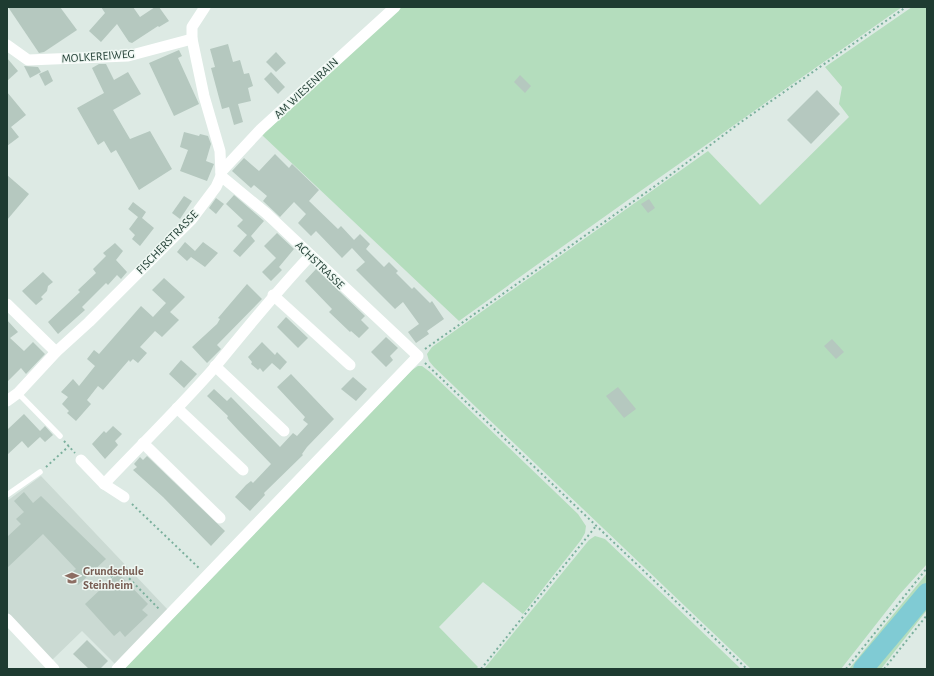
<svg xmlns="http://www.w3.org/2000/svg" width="934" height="676" font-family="'Alegreya Sans',sans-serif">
<rect width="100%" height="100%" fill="#ddeae4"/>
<!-- built -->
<polygon fill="#cbdad3" points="41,476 168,610 116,665 82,631 52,660 7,612 7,501"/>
<!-- green -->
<g fill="#b4ddbd">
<path d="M402 7H902C754 111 605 215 459 321L262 135Z"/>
<polygon points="912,7 927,7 927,564 899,595 841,669 751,669 434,367 429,361 427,354 432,347 708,151 760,205 849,117 839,104 842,87 825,67"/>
<polygon points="418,366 422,366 430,372 578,514 586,526 585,533 581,540 523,614 483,582 439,627 478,667 476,669 124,669 412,370"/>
<polygon points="595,536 605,539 741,669 484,669 589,540"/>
<polygon points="927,573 927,610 881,669 849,669"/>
</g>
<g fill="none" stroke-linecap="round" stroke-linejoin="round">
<!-- river -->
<polyline stroke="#80cbd4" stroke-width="20" points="863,669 927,593"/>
</g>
<!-- building -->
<g fill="#b5c8bf">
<polygon points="8,7 60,7 77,30 44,52 39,53"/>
<polygon points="101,7 133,7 140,17 155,7 159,7 169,21 159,27 158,26 132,43 129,42 117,24 101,42 89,31 105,13"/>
<polygon points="228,44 233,62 240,60 244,74 249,73 253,86 248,88 251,101 238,104 243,122 234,125 229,107 222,109 211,68 215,67 210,49"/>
<polygon points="179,50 182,56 178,58 199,104 174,116 149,63"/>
<polygon points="276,52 286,63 276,72 266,62"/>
<polygon points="7,58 18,71 7,81"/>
<polygon points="99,64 106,64 114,80 128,72 141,94 113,110 130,139 150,131 172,169 139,190 116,150 111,153 104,141 98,145 77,108 104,93 92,68"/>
<polygon points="24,66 38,67 41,72 30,78"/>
<polygon points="48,70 53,81 45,86 39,74"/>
<polygon points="271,72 285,87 278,94 264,79"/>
<polygon points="520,75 531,86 525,93 514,82"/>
<polygon points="817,90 840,114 811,144 787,120"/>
<polygon points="7,92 26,115 11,127 19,137 7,146"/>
<polygon points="184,132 199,136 200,134 208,136 211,144 206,161 214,164 207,181 180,171 188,150 180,147"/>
<polygon points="275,154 289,168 292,164 319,190 309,201 338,229 341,226 354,240 360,234 370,244 366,249 384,267 389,262 398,271 396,273 412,289 414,287 430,303 432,301 444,319 427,331 429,334 416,343 408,332 419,324 403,302 395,309 356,270 365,262 352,248 342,258 316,231 311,236 298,223 306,214 294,202 280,217 263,201 267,196 254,185 251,188 232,171 244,158 259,171"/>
<polygon points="7,175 29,194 7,220"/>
<polygon points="234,195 264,221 251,236 255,241 240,257 233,251 247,235 237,226 243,220 226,204"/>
<polygon points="184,196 192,201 180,219 172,213"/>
<polygon points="216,198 224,204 216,214 209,208"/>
<polygon points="649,199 655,208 648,213 641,204"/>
<polygon points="133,202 146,212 142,218 154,228 140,246 132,239 135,235 129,229 138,217 128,209"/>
<polygon points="277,233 294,249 279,267 282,270 271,281 262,272 276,258 264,246"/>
<polygon points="185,242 195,251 203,242 218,253 205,267 191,257 187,261 177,252"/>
<polygon points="115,243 123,251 116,260 127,272 121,279 117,275 108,285 106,283 82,307 85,310 58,334 48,322 80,292 78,290 96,273 93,269 106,256 103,253"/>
<polygon points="316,269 365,316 361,320 369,328 359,338 351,331 350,332 329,312 332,309 305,281"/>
<polygon points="43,272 53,282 48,286 47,291 41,297 43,299 36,305 22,291"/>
<polygon points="164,278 185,297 170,312 179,320 162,337 155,331 140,347 147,353 138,363 133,359 130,362 129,360 103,390 98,386 87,400 91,404 76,421 67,413 69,411 62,404 68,397 61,392 73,379 79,386 95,366 87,359 94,350 99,354 141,306 153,317 166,303 152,290"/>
<polygon points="247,284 262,299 217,345 221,349 207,363 192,347 217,324 220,319 218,318"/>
<polygon points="286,317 308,338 298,348 277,327"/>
<polygon points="7,320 18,332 10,338 24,351 33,342 45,354 26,374 21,368 7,382"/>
<polygon points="386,337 398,348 390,356 393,360 386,367 371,352"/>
<polygon points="832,339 844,352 836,359 824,346"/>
<polygon points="262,342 275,355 277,352 287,362 280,370 272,363 263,372 260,368 258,370 251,364 252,362 248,357"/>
<polygon points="181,360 197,374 184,388 169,374"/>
<polygon points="291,374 334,419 307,447 302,454 303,455 264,493 265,495 250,511 235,497 246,485 251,481 253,483 271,464 238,430 227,418 228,416 207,396 214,389 227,401 231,397 280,447 293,433 297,436 308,424 303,420 305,417 277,387"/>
<polygon points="353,377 367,389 356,401 341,389"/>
<polygon points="618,387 636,409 624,418 606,396"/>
<polygon points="24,414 40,431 45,426 53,435 45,442 40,437 28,448 22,441 7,455 7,430"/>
<polygon points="113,426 122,434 115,441 118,445 105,459 92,444 104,431 106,433"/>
<polygon points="147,456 225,531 211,546 163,497 133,470 137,467 134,464 140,457 143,460"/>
<polygon points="24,492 33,503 41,496 106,559 78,585 69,575 76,569 43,534 7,568 7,537 21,524 16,519 24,512 14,501"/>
<polygon points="118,573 148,604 142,610 148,615 125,637 120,631 114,636 85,604"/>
<polygon points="87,640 108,661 100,669 89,669 73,654"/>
</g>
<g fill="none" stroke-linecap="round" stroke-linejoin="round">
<!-- path -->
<g stroke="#7bb09d" stroke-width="2" stroke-dasharray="2 3" stroke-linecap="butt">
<polyline points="425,349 665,179 741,122 906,7"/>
<polyline points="425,363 747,669"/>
<polyline points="64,441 75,453"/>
<polyline points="46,467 69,446"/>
<polyline points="132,504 200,569"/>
<polyline points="111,577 120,569 160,610"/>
<polyline points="481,669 596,526"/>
<polyline points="846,669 927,568"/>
<polyline points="884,669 927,615"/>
</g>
<!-- service -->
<g stroke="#fff" stroke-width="5.5">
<polyline points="18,393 60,436"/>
<polyline points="7,495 40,472"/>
</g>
<!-- minor -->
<g stroke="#fff" stroke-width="11">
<polyline points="7,45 28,60 128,56 192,39"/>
<polyline points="221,172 261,129 395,7"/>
<polyline points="273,295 350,365"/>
<polyline points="7,304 56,352"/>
<polyline points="215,366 284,431"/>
<polyline points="7,401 18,393 56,352 89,322 192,219 216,187 221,176 220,151 204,96 192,39 192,27 205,7"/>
<polyline points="177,408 243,470"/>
<polyline points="143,443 220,518"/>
<polyline points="81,460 104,484 124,497"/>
<path d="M104 484C141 445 180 407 215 367 246 329 276 292 310 256"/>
<polyline points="7,619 54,669"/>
<polyline points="117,669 418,356 266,213 221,176"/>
</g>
</g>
<!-- icons -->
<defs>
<symbol id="school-bare" viewBox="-9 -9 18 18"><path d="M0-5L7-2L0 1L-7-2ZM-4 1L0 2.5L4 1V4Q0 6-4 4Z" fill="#8d6e63" stroke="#eef7f2" stroke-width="2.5" paint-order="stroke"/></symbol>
</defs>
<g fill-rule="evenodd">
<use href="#school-bare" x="62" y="568" width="20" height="20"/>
</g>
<g text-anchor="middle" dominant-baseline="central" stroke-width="3" stroke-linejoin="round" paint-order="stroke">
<!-- street labels -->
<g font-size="12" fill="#1e3b31" stroke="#eef7f2">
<text transform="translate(98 56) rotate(-4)">MOLKEREIWEG</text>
<text transform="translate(306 88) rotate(-43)">AM WIESENRAIN</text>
<text transform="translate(167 242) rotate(-46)">FISCHERSTRASSE</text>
<text transform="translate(320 265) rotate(44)">ACHSTRASSE</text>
</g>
<!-- education labels -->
<g font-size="12" font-weight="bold" fill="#785e54" stroke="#eef7f2" text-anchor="start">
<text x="83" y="571">Grundschule<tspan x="83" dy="14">Steinheim</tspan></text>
</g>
</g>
<!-- border -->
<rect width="934" height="676" fill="none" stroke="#1e3b31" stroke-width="16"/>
</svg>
